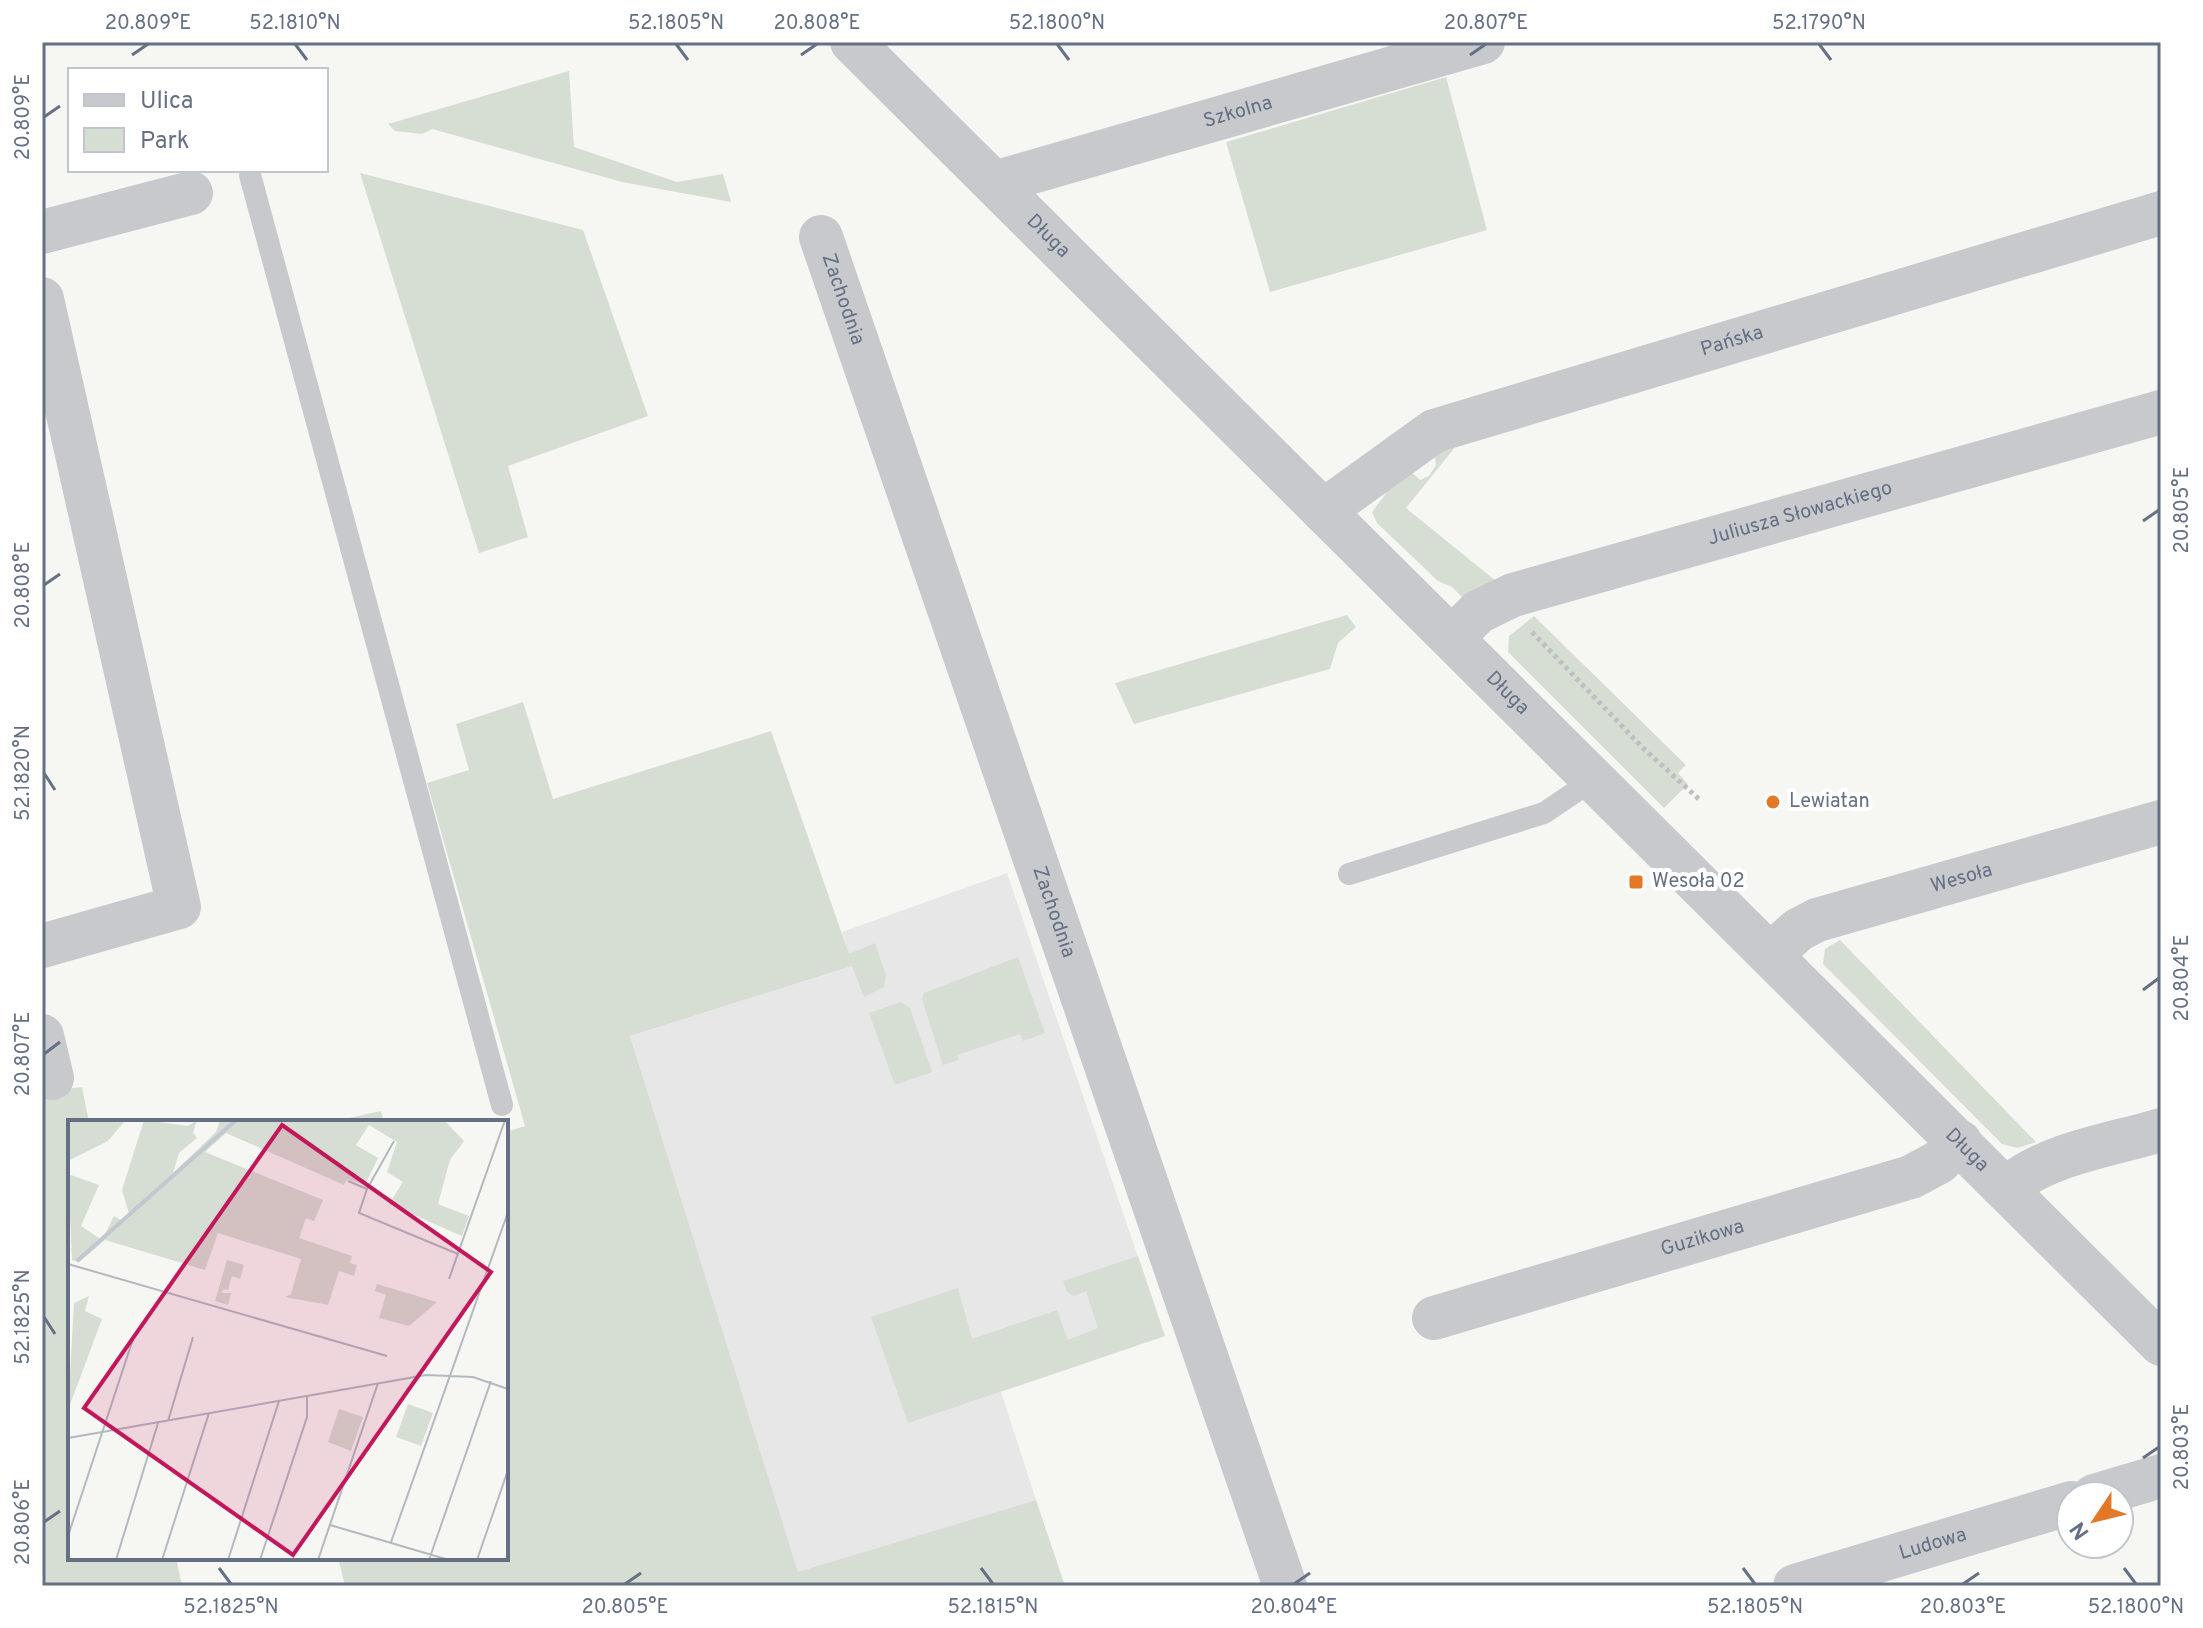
<svg xmlns="http://www.w3.org/2000/svg" width="2203" height="1628" font-family="Overpass,sans-serif">
<rect width="100%" height="100%" fill="#f6f7f3"/>
<!-- built -->
<polygon fill="#e7e7e7" points="1007,873 1165,1336 1001,1392 1036,1500 798,1573 630,1036 852,966 842,932"/>
<!-- green -->
<g fill="#d6ded4">
<polygon points="569,71 574,147 677,182 723,174 731,202 622,182 432,129 422,134 395,131 388,124"/>
<polygon points="1446,77 1487,230 1270,292 1226,142"/>
<polygon points="360,173 583,230 648,416 508,466 528,537 479,553"/>
<polygon points="1456,446 1406,508 1502,586 1463,598 1452,587 1438,581 1377,523 1372,512 1387,492 1411,472 1420,480 1429,476 1436,465 1434,453"/>
<polygon points="1347,615 1356,627 1338,643 1330,669 1134,724 1115,683"/>
<polygon points="1534,616 1686,765 1678,773 1688,784 1664,808 1508,652 1509,636"/>
<polygon points="523,702 553,799 771,731 849,954 875,943 886,976 884,987 864,997 852,966 630,1036 798,1572 1036,1500 1065,1586 345,1586 338,1558 506,1558 506,1132 525,1126 427,783 469,770 456,724"/>
<polygon points="1840,940 2036,1142 2017,1148 2002,1144 1823,964 1825,949"/>
<polygon points="1018,957 1045,1033 1023,1041 1020,1034 957,1055 959,1060 943,1065 922,999 924,993"/>
<polygon points="901,1002 910,1008 932,1072 895,1085 869,1013"/>
<polygon points="82,1087 89,1122 70,1122 70,1558 176,1558 182,1586 42,1586 42,1088 43,1092"/>
<polygon points="381,1111 384,1122 331,1122"/>
<polygon points="1138,1256 1165,1336 908,1423 871,1317 958,1288 972,1339 1057,1310 1068,1340 1098,1328 1086,1291 1074,1296 1067,1292 1063,1281"/>
</g>
<g fill="none" stroke-linecap="round" stroke-linejoin="round">
<!-- path -->
<polyline stroke="#bebfc2" stroke-width="5" stroke-dasharray="4 4" stroke-linecap="butt" points="1532,632 1643,748 1701,801"/>
<!-- service -->
<g stroke="#c7c9cd" stroke-width="22">
<polyline points="250,175 502,1105"/>
<polyline points="1349,874 1544,813 1593,780"/>
</g>
<!-- minor -->
<g stroke="#c7c9cd" stroke-width="44">
<path id="s1" d="M994 183 1483 42"/>
<polyline points="42,232 191,193"/>
<path id="s2" d="M821 237 1285 1586"/>
<polyline points="42,299 179,907 42,946"/>
<path id="s3" d="M1323 511 1434 431 2161 213"/>
<path id="s4" d="M1452 638 1478 612 1513 595 2161 412"/>
<path id="s5" d="M1771 954 1798 930 1817 920 2161 822"/>
<polyline points="42,1036 52,1078"/>
<path d="M2007 1189C2040 1155 2115 1144 2161 1130"/>
<path id="s6" d="M1434 1318 1911 1177 1939 1162 1960 1142"/>
<polyline points="2094,1496 2161,1476"/>
<path id="s7" d="M1795 1586 2071 1503"/>
</g>
<!-- tertiary -->
<path stroke="#c7c9cd" stroke-width="44" id="s8" d="M852 42 2161 1344"/>
</g>
<!-- ticks -->
<path fill="none" stroke="#657085" stroke-width="3" d="M295 44 307 60M676 44 688 60M1057 44 1069 60M1819 44 1831 60M132 55 148 44M801 55 817 44M1470 55 1486 44M44 117 60 106M2143 521 2159 510M44 585 60 574M44 773 55 790M2143 990 2159 978M44 1054 60 1042M44 1317 55 1334M2143 1458 2159 1447M44 1522 60 1511M219 1568 231 1584M981 1568 993 1584M1743 1568 1755 1584M2124 1568 2136 1584M625 1584 641 1573M1294 1584 1310 1573M1963 1584 1979 1573"/>
<!-- markers -->
<g fill="#e47826" stroke="#fff" stroke-width="3">
<circle cx="1773" cy="802" r="8"/>
<rect x="1628" y="874" width="16" height="16" rx="4"/>
</g>
<g text-anchor="middle" dominant-baseline="central" stroke-width="8" stroke-linejoin="round" paint-order="stroke">
<!-- street labels -->
<g font-size="20" fill="#657085" stroke="#fff">
<text stroke="none"><textPath href="#s1" startOffset="254">Szkolna</textPath></text>
<text stroke="none"><textPath href="#s8" startOffset="276">Długa</textPath></text>
<text stroke="none"><textPath href="#s2" startOffset="66">Zachodnia</textPath></text>
<text stroke="none"><textPath href="#s3" startOffset="448">Pańska</textPath></text>
<text stroke="none"><textPath href="#s4" startOffset="374">Juliusza Słowackiego</textPath></text>
<text stroke="none"><textPath href="#s8" startOffset="924">Długa</textPath></text>
<text stroke="none"><textPath href="#s5" startOffset="208">Wesoła</textPath></text>
<text stroke="none"><textPath href="#s2" startOffset="714">Zachodnia</textPath></text>
<text stroke="none"><textPath href="#s8" startOffset="1572">Długa</textPath></text>
<text stroke="none"><textPath href="#s6" startOffset="280">Guzikowa</textPath></text>
<text stroke="none"><textPath href="#s7" startOffset="144">Ludowa</textPath></text>
</g>
<!-- poi labels -->
<g font-size="20" fill="#657085" stroke="#fff" text-anchor="start">
<text x="1789" y="802">Lewiatan</text>
<text x="1652" y="882">Wesoła 02</text>
</g>
</g>
<!-- overview -->
<g transform="translate(68 1120)">
<rect width="440" height="440" fill="#f6f7f3"/>
<path d="M0 0H52L56 2 40 21 0 41ZM76 0 120 6 129 0 125 13 129 18 111 33 105 53 148 12 152 0H376L396 21 382 40 370 84 401 96 394 116 321 84 335 62 319 52 329 22 301 5 288 25 310 38 297 65 279 59 276 65 158 13 137 32 255 80 246 101 238 98 231 118 284 136 282 143 289 145 286 156 271 151 260 185 217 177 223 174 233 139 150 113 137 150 37 120 11 142 4 140 0 54 31 65 13 106 34 120 46 96 56 102 62 97 54 70ZM159 140 176 145 172 159 164 156 160 170 155 169 154 173H163L160 185 147 181ZM309 164 369 182 341 206 311 198 318 175 307 171ZM21 176 17 191 34 199 0 290 6 183ZM340 284 365 293 353 326 328 317ZM271 289 295 297 283 331 260 322Z" fill="#d6ded4"/>
<path fill="none" stroke="#c2c8cf" stroke-width="4" d="M9 141 168 0"/>
<path fill="none" stroke="#b3b9c0" stroke-width="2" d="M280 61 299 69 326 21M299 69 291 93 390 134M0 144 319 236M381 159 437 0M100 301 125 217M0 318 358 255 405 257 440 269M262 405 381 440M0 416 65 219M323 422 440 92M48 440 90 303M94 440 141 293M160 440 211 281M192 440 239 297V276M250 440 310 263M361 440 423 261M409 440 440 350"/>
<path fill="#c2185b" fill-opacity="0.15" stroke="#c2185b" stroke-width="4" d="M214 5 423 152 225 435 16 288Z"/>
<rect width="440" height="440" fill="none" stroke="#657085" stroke-width="4"/>
</g>
<!-- border -->
<rect width="2203" height="1628" fill="none" stroke="#ffffff" stroke-width="88"/>
<!-- legend -->
<rect x="68" y="68" width="260" height="104" fill="#ffffff" stroke="#c1c6ce" stroke-width="2"/>
<rect x="84" y="94" width="40" height="12" fill="#c7c9cd" stroke="#c1c6ce" stroke-width="2"/>
<text x="140" y="108" font-size="24" fill="#657085">Ulica</text>
<rect x="84" y="128" width="40" height="24" fill="#d6ded4" stroke="#c1c6ce" stroke-width="2"/>
<text x="140" y="148" font-size="24" fill="#657085">Park</text>
<!-- north arrow -->
<g transform="translate(2095 1520) rotate(235)"><circle r="38" fill="#ffffff" stroke="#c1c6ce" stroke-width="2"/>
<path d="M0-6L14 30L0 20L-14 30Z" fill="#e47826"/>
<text y="-12" font-size="22" font-weight="bold" text-anchor="middle" fill="#657085">N</text>
</g>
<rect x="44" y="44" width="2115" height="1540" fill="none" stroke="#657085" stroke-width="3"/>
<g font-size="20" text-anchor="middle" fill="#657085">
<text x="148" y="29">20.809°E</text>
<text x="295" y="29">52.1810°N</text>
<text x="676" y="29">52.1805°N</text>
<text x="817" y="29">20.808°E</text>
<text x="1057" y="29">52.1800°N</text>
<text x="1486" y="29">20.807°E</text>
<text x="1819" y="29">52.1790°N</text>
<text transform="translate(22 117) rotate(-90)" y="7">20.809°E</text>
<text transform="translate(2181 510) rotate(-90)" y="7">20.805°E</text>
<text transform="translate(22 585) rotate(-90)" y="7">20.808°E</text>
<text transform="translate(22 773) rotate(-90)" y="7">52.1820°N</text>
<text transform="translate(2181 978) rotate(-90)" y="7">20.804°E</text>
<text transform="translate(22 1054) rotate(-90)" y="7">20.807°E</text>
<text transform="translate(22 1317) rotate(-90)" y="7">52.1825°N</text>
<text transform="translate(2181 1447) rotate(-90)" y="7">20.803°E</text>
<text transform="translate(22 1522) rotate(-90)" y="7">20.806°E</text>
<text x="231" y="1613">52.1825°N</text>
<text x="625" y="1613">20.805°E</text>
<text x="993" y="1613">52.1815°N</text>
<text x="1294" y="1613">20.804°E</text>
<text x="1755" y="1613">52.1805°N</text>
<text x="1963" y="1613">20.803°E</text>
<text x="2136" y="1613">52.1800°N</text>
</g>
</svg>
